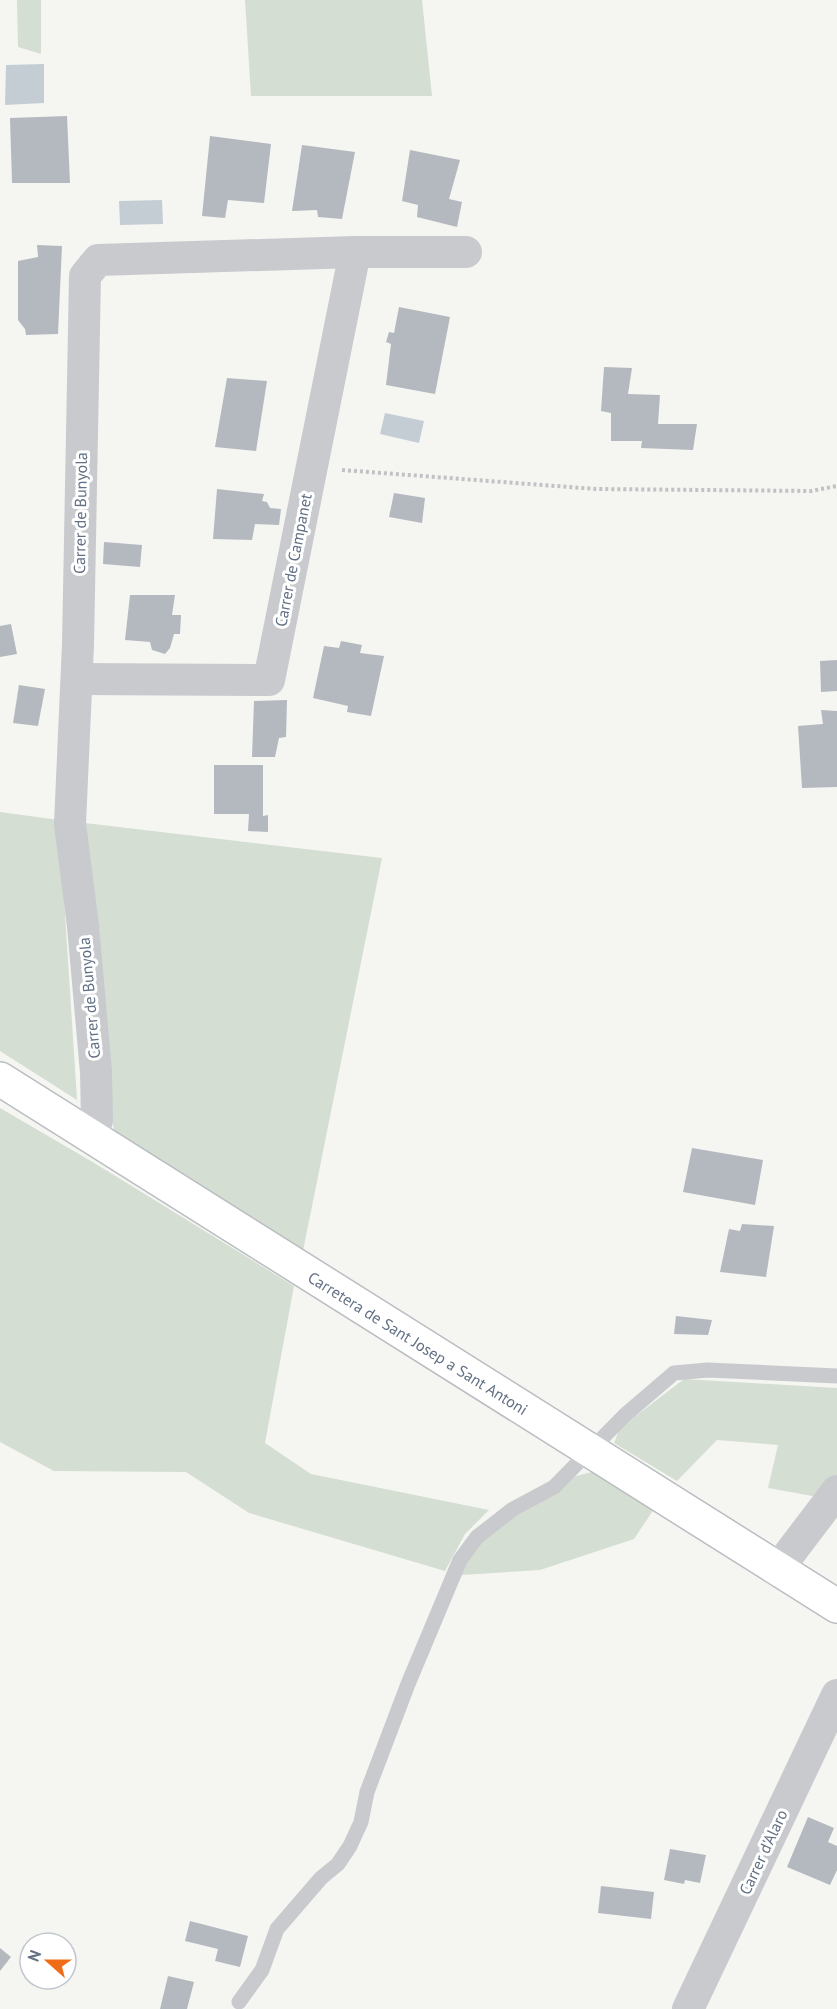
<svg xmlns="http://www.w3.org/2000/svg" width="837" height="2009" font-family="'PT Sans',sans-serif">
<rect width="100%" height="100%" fill="#f5f6f2"/>
<!-- green -->
<g fill="#d5ded2">
<polygon points="17,0 41,0 41,54 18,47"/>
<polygon points="245,0 422,0 432,96 251,96"/>
<polygon points="0,812 59,820 77,1100 0,1051"/>
<polygon points="85,823 382,858 303,1251 114,1134"/>
<polygon points="0,1108 96,1164 294,1286 265,1443 311,1474 489,1510 465,1534 445,1571 249,1513 186,1472 54,1471 0,1442"/>
<polygon points="684,1379 837,1388 837,1475 818,1497 768,1488 778,1445 717,1440 677,1481 614,1443 620,1428"/>
<polygon points="592,1472 654,1509 634,1539 540,1570 461,1575 469,1556 487,1535 576,1476"/>
</g>
<!-- water -->
<g fill="#c5cdd4">
<polygon points="44,64 44,103 5,105 6,65"/>
<polygon points="162,200 163,224 120,225 119,201"/>
<polygon points="385,413 424,421 419,443 380,434"/>
</g>
<!-- building -->
<g fill="#b4b9bf">
<polygon points="67,116 70,183 12,183 10,118"/>
<polygon points="210,136 271,144 264,203 228,200 225,218 202,216"/>
<polygon points="302,145 355,152 342,219 318,217 317,210 292,211"/>
<polygon points="410,150 460,160 449,199 462,202 457,227 417,217 418,205 402,201"/>
<polygon points="37,245 62,246 58,334 26,335 25,329 18,320 18,261 38,257"/>
<polygon points="399,307 450,317 435,394 386,385 391,344 386,342 389,332 394,333"/>
<polygon points="604,367 632,368 628,394 660,395 658,424 697,424 693,450 641,448 642,441 611,441 611,413 601,411"/>
<polygon points="227,378 267,381 256,451 215,447"/>
<polygon points="217,489 264,494 262,501 267,502 270,508 281,509 279,525 255,524 252,540 213,539"/>
<polygon points="394,493 425,498 422,523 389,517"/>
<polygon points="104,542 142,545 140,567 103,564"/>
<polygon points="130,595 175,595 172,615 181,615 180,634 174,634 170,648 165,654 152,650 150,642 125,640"/>
<polygon points="11,624 17,654 0,657 0,626"/>
<polygon points="341,641 362,645 360,653 384,656 371,716 347,712 348,706 313,698 324,646 339,648"/>
<polygon points="837,660 837,691 821,692 820,661"/>
<polygon points="19,685 45,689 38,726 13,723"/>
<polygon points="287,700 286,737 279,738 275,757 252,757 254,701"/>
<polygon points="821,710 837,711 837,787 802,788 798,726 823,724"/>
<polygon points="214,765 263,765 263,816 268,815 268,832 248,831 249,814 214,814"/>
<polygon points="692,1148 763,1160 755,1205 683,1192"/>
<polygon points="742,1224 774,1226 766,1277 720,1272 729,1229 740,1231"/>
<polygon points="676,1316 712,1320 708,1335 674,1334"/>
<polygon points="808,1817 834,1828 828,1842 837,1846 837,1870 830,1885 787,1867"/>
<polygon points="670,1849 706,1855 700,1883 685,1880 684,1884 664,1880"/>
<polygon points="601,1886 654,1892 651,1919 598,1913"/>
<polygon points="190,1921 248,1936 240,1967 215,1961 218,1949 185,1941"/>
<polygon points="0,1948 11,1957 0,1971"/>
<polygon points="168,1976 194,1982 187,2009 160,2009"/>
</g>
<g fill="none" stroke-linecap="round" stroke-linejoin="round">
<defs>
<polyline id="primary" points="0,1079 837,1606"/>
</defs>
<!-- primary casing -->
<use href="#primary" stroke="#babdc1" stroke-width="36"/>
<!-- path -->
<polyline stroke="#c0c2c4" stroke-width="4" stroke-dasharray="3 3" stroke-linecap="butt" points="342,470 596,489 811,491 837,486"/>
<!-- service -->
<polyline stroke="#c8cace" stroke-width="15" points="239,2002 262,1970 277,1929 321,1878 338,1864 350,1846 361,1822 367,1792 408,1684 460,1560 477,1537 513,1509 554,1487 625,1415 674,1373 708,1370 837,1376"/>
<!-- minor -->
<g stroke="#c8cace" stroke-width="32">
<polyline points="77,679 269,680 355,252"/>
<polyline points="90,1136 97,1121 96,1072 83,926 70,824 78,644 85,276 98,260 355,252 466,252"/>
<polyline points="777,1570 837,1491"/>
<polyline points="688,2009 837,1695"/>
</g>
<!-- primary -->
<use href="#primary" stroke="#fff" stroke-width="33"/>
</g>
<g text-anchor="middle" dominant-baseline="central" stroke-width="6" stroke-linejoin="round" paint-order="stroke">
<!-- street labels -->
<g font-size="16" fill="#627085" stroke="#fff">
<text transform="translate(80 513) rotate(-89)">Carrer de Bunyola</text>
<text transform="translate(293 560) rotate(-79)">Carrer de Campanet</text>
<text transform="translate(89 998) rotate(-95)">Carrer de Bunyola</text>
<text transform="translate(418 1343) rotate(32)">Carretera de Sant Josep a Sant Antoni</text>
<text transform="translate(763 1852) rotate(-65)">Carrer d'Alaro</text>
</g>
</g>
<!-- north arrow -->
<g transform="translate(48 1961) rotate(291)"><circle r="28" fill="#ffffff" stroke="#c0c6ce" stroke-width="1.5"/>
<path d="M0-4.5L10 22L0 15L-10 22Z" fill="#ef6d18"/>
<text y="-9" font-size="16" font-weight="bold" text-anchor="middle" fill="#627085">N</text>
</g>
</svg>
